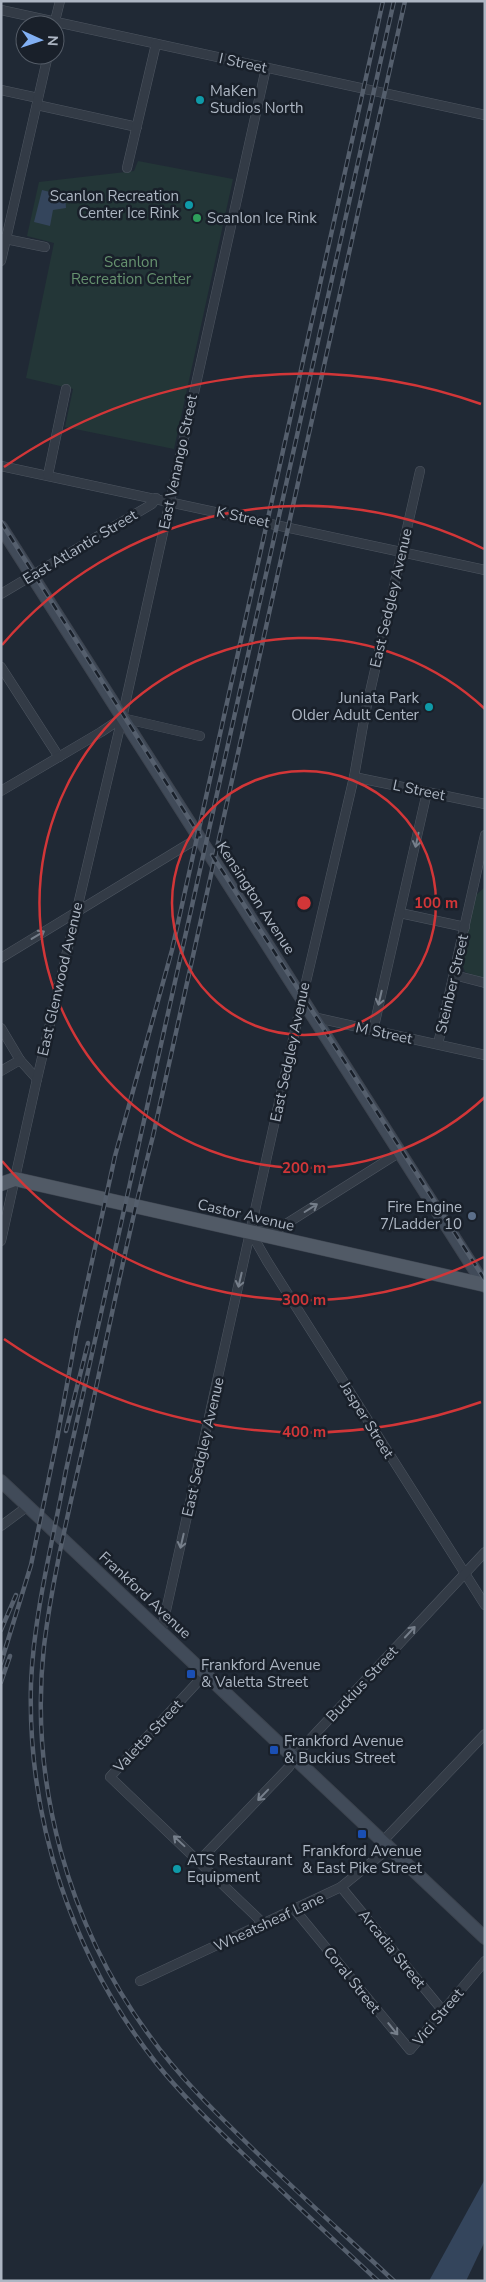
<svg xmlns="http://www.w3.org/2000/svg" width="486" height="2282" font-family="'Nunito Sans',sans-serif">
<rect width="100%" height="100%" fill="#202935"/>
<!-- green -->
<g fill="#233637">
<polygon points="138,161 233,179 174,449 65,427 73,389 26,378 54,243 27,236 39,182 134,171"/>
<polygon points="485,887 485,979 465,972 461,961 476,895"/>
</g>
<!-- water -->
<g fill="#34455c">
<polygon points="42,190 58,194 65,193 66,208 53,210 50,226 34,222"/>
<polygon points="485,2179 485,2241 466,2281 429,2281"/>
</g>
<g fill="none" stroke-linecap="round" stroke-linejoin="round">
<defs>
<g id="street">
<polyline points="1,10 485,115"/>
<polyline points="54,25 60,1"/>
<polyline points="1,90 38,98"/>
<polyline points="37,105 137,127"/>
<polyline points="127,168 156,44"/>
<polyline points="1,238 45,247"/>
<polyline points="1,261 48,55"/>
<polyline points="1,466 485,570"/>
<polyline points="48,475 66,389"/>
<polyline points="1,594 152,504 156,498"/>
<polyline points="1,667 59,757"/>
<polyline points="122,718 200,736"/>
<polyline points="354,777 485,804"/>
<polyline points="1,791 101,732 122,718"/>
<polyline points="400,913 465,927"/>
<polyline points="1,958 198,838"/>
<polyline points="454,975 485,983"/>
<polyline points="313,1017 485,1055"/>
<polyline points="1,1028 20,1060 37,1079"/>
<polyline points="373,1031 427,792"/>
<polyline points="438,1044 485,835"/>
<polyline points="1,1071 20,1060"/>
<polyline points="261,1231 278,1229 400,1152"/>
<polyline points="251,1233 267,1261 485,1605"/>
<polyline points="1,1241 37,1079 122,718 266,68"/>
<polyline points="1,1526 28,1506"/>
<polyline points="161,1633 302,999 354,777 365,714 420,471"/>
<polyline points="205,1674 110,1777 264,1924"/>
<polyline points="382,1842 485,1734"/>
<polyline points="199,1861 289,1767 302,1748 485,1552"/>
<polyline points="341,1887 443,2011"/>
<polyline points="295,1910 410,2050 485,1961"/>
<polyline points="140,1981 341,1887 389,1848"/>
</g>
<g id="secondary">
<polyline points="1,527 485,1286"/>
<polyline points="1,1481 485,1938"/>
</g>
<polyline id="primary" points="1,1184 15,1179 485,1285"/>
</defs>
<!-- street casing -->
<use href="#street" stroke="#4e5661" stroke-width="10"/>
<!-- secondary casing -->
<use href="#secondary" stroke="#3d444f" stroke-width="14"/>
<!-- primary casing -->
<use href="#primary" stroke="#3d444f" stroke-width="15"/>
<!-- street -->
<use href="#street" stroke="#333b46" stroke-width="9"/>
<!-- secondary -->
<use href="#secondary" stroke="#414b59" stroke-width="12"/>
<!-- primary -->
<use href="#primary" stroke="#515a66" stroke-width="14"/>
<defs>
<g id="rail">
<polyline points="1,522 200,836"/>
<polyline points="212,855 485,1280"/>
<polyline points="66,1431 88,1343"/>
<polyline points="1,1630 16,1595"/>
<polyline points="1,1663 31,1565 57,1439 77,1330 115,1156 172,950 383,1"/>
<polyline points="1,1682 10,1656"/>
<path d="M378 2281C331 2237 284 2194 238 2149 210 2122 181 2094 157 2064 72 1957 27 1820 31 1683 34 1612 53 1541 66 1470L394 1"/>
<path d="M394 2281C347 2237 299 2194 253 2149 216 2113 179 2077 149 2035 68 1925 29 1782 44 1646 53 1572 72 1498 88 1425 109 1329 128 1232 153 1136L405 1"/>
</g>
</defs>
<!-- rail casing -->
<use href="#rail" stroke="#555f6d" stroke-width="4.5"/>
<!-- rail -->
<use href="#rail" stroke="#19202a" stroke-width="2.5" stroke-dasharray="8" stroke-linecap="butt"/>
</g>
<!-- one-way arrows -->
<defs><path id="oneway-shaft" d="M-6 0H5M1.5-3L5.5 0L1.5 3" fill="none" stroke-width="1.6" stroke-linecap="round" stroke-linejoin="round" transform="scale(1.25)"/></defs>
<g stroke="#767f8b">
<use href="#oneway-shaft" transform="translate(417 840) rotate(102)"/>
<use href="#oneway-shaft" transform="translate(38 935) rotate(-31)"/>
<use href="#oneway-shaft" transform="translate(380 998) rotate(103)"/>
<use href="#oneway-shaft" transform="translate(311 1208) rotate(-32)"/>
<use href="#oneway-shaft" transform="translate(240 1280) rotate(103)"/>
<use href="#oneway-shaft" transform="translate(182 1541) rotate(103)"/>
<use href="#oneway-shaft" transform="translate(410 1632) rotate(-47)"/>
<use href="#oneway-shaft" transform="translate(263 1795) rotate(134)"/>
<use href="#oneway-shaft" transform="translate(179 1841) rotate(-137)"/>
<use href="#oneway-shaft" transform="translate(393 2029) rotate(51)"/>
</g>
<!-- distance rings -->
<g fill="none" stroke="#d23638" stroke-width="2.5">
<circle cx="304" cy="903" r="132"/>
<path d="M485 1097A265 265 0 1 1 485 709"/>
<path d="M484 1257A397 397 0 0 1 2 1161M2 645A397 397 0 0 1 484 549"/>
<path d="M481 1402A529 529 0 0 1 4 1339M4 467A529 529 0 0 1 481 404"/>
</g>
<!-- markers -->
<g fill="#0f9aa8" stroke="#19202a" stroke-width="2">
<circle cx="200" cy="100" r="5"/>
<circle cx="189" cy="205" r="5"/>
<circle cx="429" cy="707" r="5"/>
<circle cx="177" cy="1869" r="5"/>
</g>
<circle fill="#2e9e5b" stroke="#19202a" stroke-width="2" cx="197" cy="218" r="5"/>
<circle fill="#5c6f8a" stroke="#19202a" stroke-width="2" cx="472" cy="1216" r="5"/>
<g fill="#1a4fb4" stroke="#19202a" stroke-width="2">
<rect x="186" y="1669" width="10" height="10" rx="2.5"/>
<rect x="269" y="1745" width="10" height="10" rx="2.5"/>
<rect x="357" y="1829" width="10" height="10" rx="2.5"/>
</g>
<g text-anchor="middle" dominant-baseline="central" stroke-width="5" stroke-linejoin="round" paint-order="stroke">
<!-- street labels -->
<g font-size="15" fill="#adb6c3" stroke="#19202a">
<text transform="translate(243 63) rotate(12)">I Street</text>
<text transform="translate(178 462) rotate(-78)">East Venango Street</text>
<text transform="translate(243 517) rotate(12)">K Street</text>
<text transform="translate(80 547) rotate(-31)">East Atlantic Street</text>
<text transform="translate(391 598) rotate(-77)">East Sedgley Avenue</text>
<text transform="translate(419 790) rotate(12)">L Street</text>
<text transform="translate(256 898) rotate(57)">Kensington Avenue</text>
<text transform="translate(60 979) rotate(-77)">East Glenwood Avenue</text>
<text transform="translate(452 984) rotate(-77)">Steinber Street</text>
<text transform="translate(384 1033) rotate(12)">M Street</text>
<text transform="translate(290 1052) rotate(-78)">East Sedgley Avenue</text>
<text transform="translate(246 1215) rotate(13)">Castor Avenue</text>
<text transform="translate(367 1420) rotate(58)">Jasper Street</text>
<text transform="translate(203 1447) rotate(-77)">East Sedgley Avenue</text>
<text transform="translate(145 1595) rotate(43)">Frankford Avenue</text>
<text transform="translate(362 1684) rotate(-47)">Buckius Street</text>
<text transform="translate(148 1736) rotate(-47)">Valetta Street</text>
<text transform="translate(269 1922) rotate(-25)">Wheatsheaf Lane</text>
<text transform="translate(392 1949) rotate(51)">Arcadia Street</text>
<text transform="translate(352 1980) rotate(51)">Coral Street</text>
<text transform="translate(438 2017) rotate(-50)">Vici Street</text>
</g>
<!-- poi labels -->
<g font-size="15" fill="#adb6c3" stroke="#19202a" text-anchor="start">
<text x="210" y="91">MaKen<tspan x="210" dy="17">Studios North</tspan></text>
<text x="179" y="196" text-anchor="end">Scanlon Recreation<tspan x="179" dy="17">Center Ice Rink</tspan></text>
<text x="207" y="218">Scanlon Ice Rink</text>
<text x="419" y="698" text-anchor="end">Juniata Park<tspan x="419" dy="17">Older Adult Center</tspan></text>
<text x="462" y="1207" text-anchor="end">Fire Engine<tspan x="462" dy="17">7/Ladder 10</tspan></text>
<text x="201" y="1665">Frankford Avenue<tspan x="201" dy="17">&amp; Valetta Street</tspan></text>
<text x="284" y="1741">Frankford Avenue<tspan x="284" dy="17">&amp; Buckius Street</tspan></text>
<text x="362" y="1851" text-anchor="middle">Frankford Avenue<tspan x="362" dy="17">&amp; East Pike Street</tspan></text>
<text x="187" y="1860">ATS Restaurant<tspan x="187" dy="17">Equipment</tspan></text>
</g>
<!-- park labels -->
<g font-size="15" fill="#66926f" stroke="#19202a">
<text x="131" y="262">Scanlon<tspan x="131" dy="17">Recreation Center</tspan></text>
</g>
</g>
<circle cx="304" cy="903" r="8" fill="#d23638" stroke="#19202a" stroke-width="2.5"/>
<g font-size="15" text-anchor="middle" font-weight="bold" fill="#d23638" stroke="#19202a" stroke-width="5" stroke-linejoin="round" paint-order="stroke">
<text x="436" y="908">100 m</text>
<text x="304" y="1173">200 m</text>
<text x="304" y="1305">300 m</text>
<text x="304" y="1437">400 m</text>
</g>
<!-- border -->
<rect width="486" height="2282" fill="none" stroke="#adb6c3" stroke-width="5"/>
<!-- north arrow -->
<g transform="translate(40 40) rotate(93)"><circle r="24" fill="#19202a" stroke="#545c67"/>
<path d="M0-4L9 19L0 12L-9 19Z" fill="#82b0f3"/>
<text y="-8" font-size="14" font-weight="bold" text-anchor="middle" fill="#adb6c3">N</text>
</g>
</svg>
